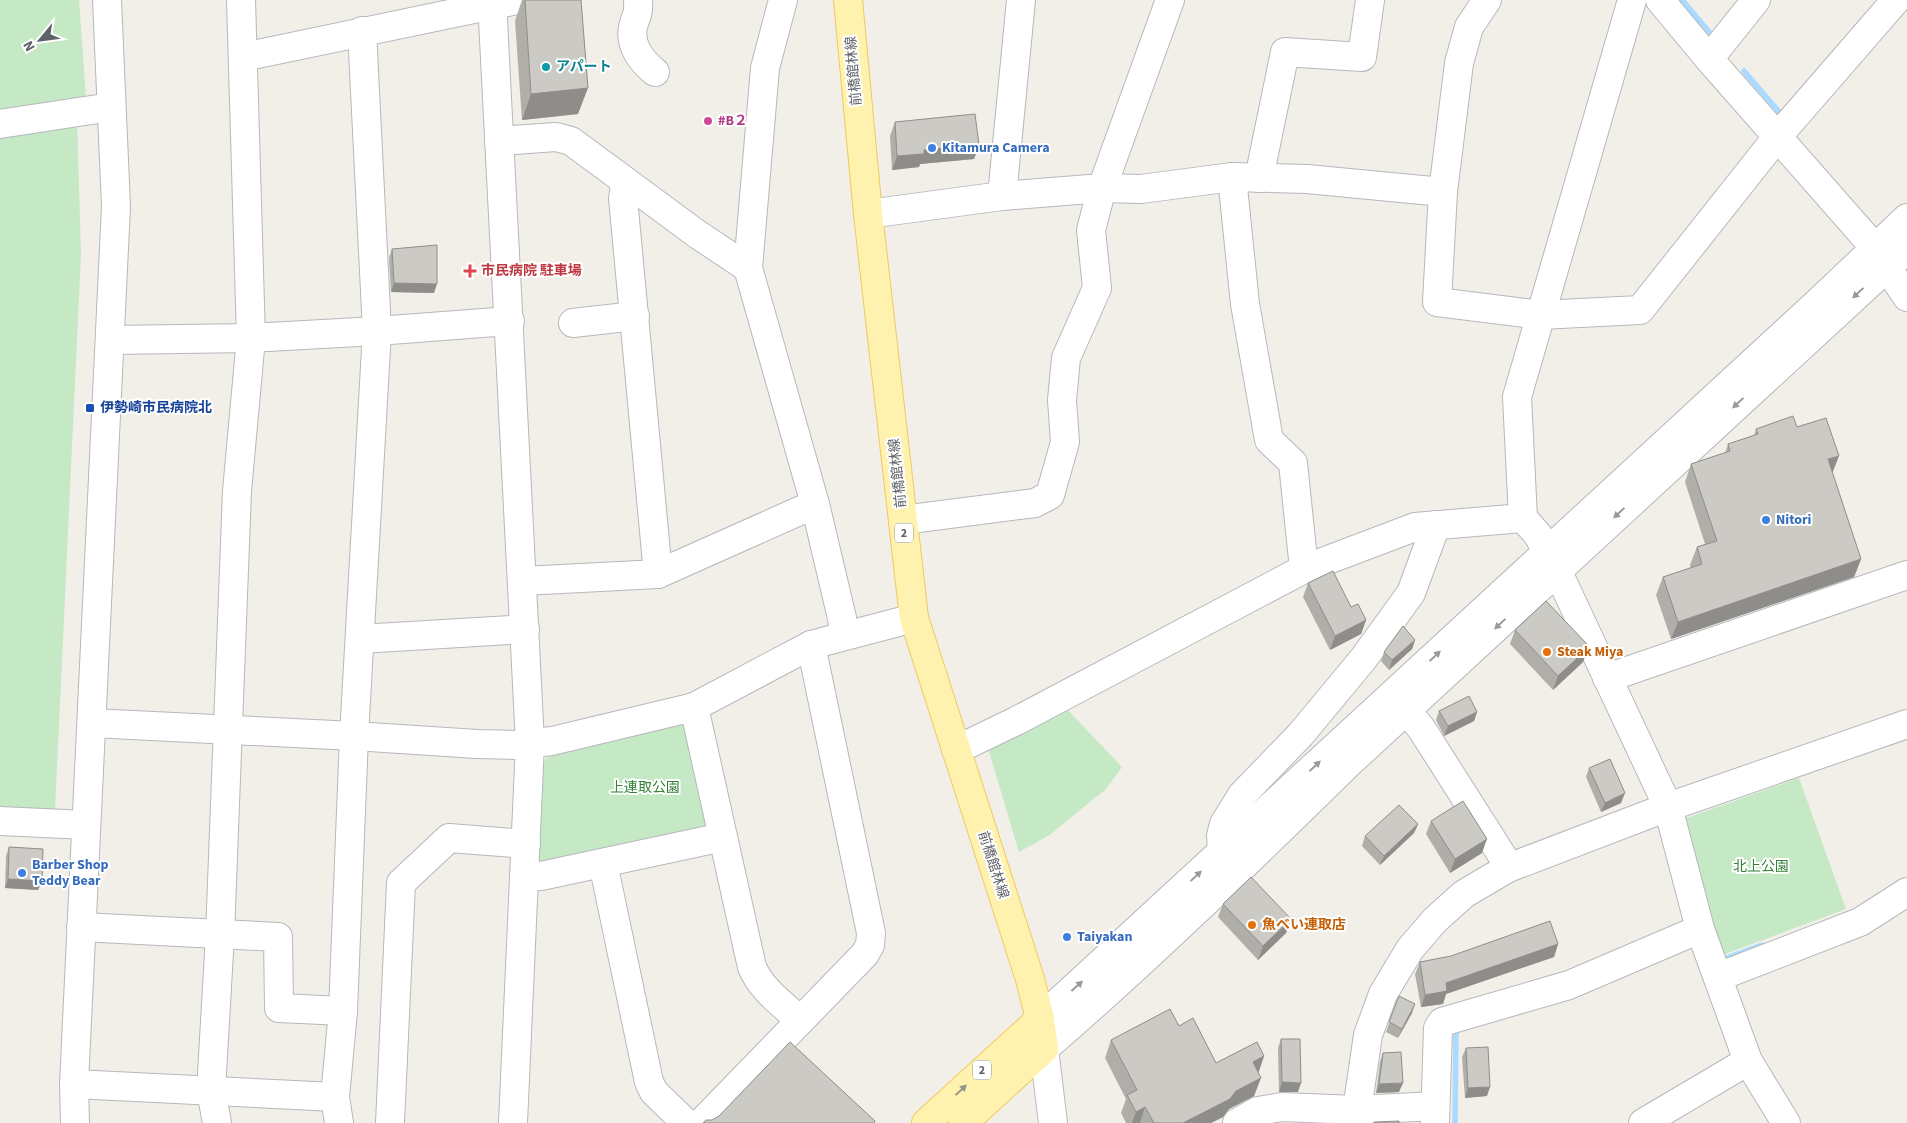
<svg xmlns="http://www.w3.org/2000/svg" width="1907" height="1123" font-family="'Source Sans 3','Noto Sans JP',sans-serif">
<rect width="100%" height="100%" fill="#f1efe8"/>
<!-- green -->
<g fill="#c5e8c5">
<polygon points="0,0 79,0 86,98 0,112"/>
<polygon points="77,119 81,254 55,810 0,809 0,131"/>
<polygon points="1064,706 1122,767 1106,789 1048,836 1019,852 988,748"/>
<polygon points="685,724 710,823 705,830 542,864 537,859 542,763 550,755"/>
<polygon points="1799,778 1846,909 1725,954 1716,950 1681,820"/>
</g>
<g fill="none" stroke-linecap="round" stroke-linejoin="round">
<!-- stream -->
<g stroke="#aadaff" stroke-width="5.5">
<polyline points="1682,0 1710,33"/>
<polyline points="1744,71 1780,113"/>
<polyline points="1721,960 1762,945"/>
<polyline points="1455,1123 1456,1030 1461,1028"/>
</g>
<defs>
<g id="minor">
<polyline points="492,0 530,743 513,1123"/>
<path d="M638 0C639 16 636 14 633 27 629 45 642 62 655 72"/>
<polyline points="783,0 765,68 748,268 815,504 842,618 844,636"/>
<polyline points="1487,0 1469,27 1459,63 1443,192 1437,302 1540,315 1640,310 1778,136 1896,0"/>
<polyline points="1632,0 1517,397 1523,518 1538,535 1557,570 1668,807 1700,929 1748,1061 1643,1123"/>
<polyline points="1660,0 1709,59 1875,248"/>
<polyline points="243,57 517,0"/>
<polyline points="1709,59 1756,0"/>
<polyline points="0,124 111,107"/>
<polyline points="499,141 556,137 571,141 697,234 748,268"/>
<polyline points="1232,177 1245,304 1269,440 1293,463 1304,569"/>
<polyline points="1259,178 1285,52 1362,57 1370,0"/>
<polyline points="626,182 623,198 658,574"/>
<polyline points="1002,196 1021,0"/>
<polyline points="868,214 1002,196 1102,188 1141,189 1232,177 1307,179 1443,192"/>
<polyline points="1887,267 1907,297"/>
<polyline points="573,323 635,316"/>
<polyline points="110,340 251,338 377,331 510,321"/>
<polyline points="903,520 1035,503 1050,495 1065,442 1062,400 1066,358 1097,288 1091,230 1102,188 1170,0"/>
<polyline points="523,581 658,574 815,504"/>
<polyline points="360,639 525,629"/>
<polyline points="1607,678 1907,575"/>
<path d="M694 707 752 967C761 989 782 1004 800 1020"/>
<polyline points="1406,710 1421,728 1503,857 1508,868"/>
<polyline points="92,723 354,736 477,744 515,745 552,741 694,707 811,645 914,618"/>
<polyline points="956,750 1016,721 1304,569 1415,527 1523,518"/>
<polyline points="0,821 86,825"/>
<polyline points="1222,851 1221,836 1224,824 1242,795 1301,734 1364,658 1411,593 1436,525"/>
<polyline points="603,863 649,1082 654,1092 686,1123"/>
<polyline points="525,875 541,876 723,837"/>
<polyline points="81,927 278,937 279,1008 343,1011"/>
<polyline points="1718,977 1860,922 1907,892"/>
<polyline points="1040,1019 1816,304 1907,218"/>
<polyline points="1748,1061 1786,1123"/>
<polyline points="74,1084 335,1097"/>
<polyline points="75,1123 74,1084 116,206 107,0"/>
<polyline points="217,1123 211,1091 220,935 237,491 251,338 241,0"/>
<polyline points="339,1123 335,1097 343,1011 354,736 377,331 362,31"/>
<polyline points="390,1123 401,883 449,838 526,844"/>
<polyline points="701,1123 865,954 870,945 871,933 811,645"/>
<path d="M1053 1123 1044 1049C1149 958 1249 861 1348 764L1907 249"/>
<polyline points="1237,1123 1258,1111 1282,1107 1357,1110 1435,1106"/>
<polyline points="1358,1123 1357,1110 1368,1035 1383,994 1410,949 1435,920 1464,894 1508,868 1668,807 1907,724"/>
<polyline points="1435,1123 1438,1028 1442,1022 1569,985 1700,929"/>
</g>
<g id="major">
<polyline points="848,0 868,214 914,618 1030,979 1040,1019 1044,1049 963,1123"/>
<polyline points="926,1123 1040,1019"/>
</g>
</defs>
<!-- minor casing -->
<use href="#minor" stroke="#b5b8bc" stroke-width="30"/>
<!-- major casing -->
<use href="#major" stroke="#f2c960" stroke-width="30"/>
<!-- minor -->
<use href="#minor" stroke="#fff" stroke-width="28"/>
<!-- major -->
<use href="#major" stroke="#fff2af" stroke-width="28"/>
</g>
<!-- wall -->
<g fill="#afaea9">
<polygon points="522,0 581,0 578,114 522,120 515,21"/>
<polygon points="895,122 979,145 974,159 920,164 919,167 892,170 890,136"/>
<polygon points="392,249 434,293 391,292 389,258"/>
<polygon points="1797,427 1832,473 1861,559 1854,577 1671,639 1656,595 1663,577 1691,568 1690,565 1697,547 1705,544 1685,482 1691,464 1725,453 1728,444 1754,436 1756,429"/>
<polygon points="1308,583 1366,620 1361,634 1330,650 1303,597"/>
<polygon points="1515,630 1588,648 1583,662 1553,690 1510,644"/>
<polygon points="1415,640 1412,649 1389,670 1381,661 1384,652"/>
<polygon points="1439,711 1477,712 1474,721 1444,736 1436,720"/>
<polygon points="1589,768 1621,803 1601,812 1586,777"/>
<polygon points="1431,821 1482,853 1450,873 1426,834"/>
<polygon points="1418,824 1414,833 1380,865 1362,846 1365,836"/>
<polygon points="9,847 42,881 38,890 5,888 6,856"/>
<polygon points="1223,904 1291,919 1286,933 1258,960 1218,917"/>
<polygon points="1558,944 1554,957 1446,994 1443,1004 1421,1007 1415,974 1420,962"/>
<polygon points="1399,996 1412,1013 1398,1038 1386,1032"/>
<polygon points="1281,1039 1298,1092 1279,1092 1278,1048"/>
<polygon points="1111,1040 1216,1063 1264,1056 1258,1073 1254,1096 1229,1109 1223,1117 1211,1123 1126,1123 1121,1113 1126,1099 1105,1058"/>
<polygon points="1466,1048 1487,1096 1465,1098 1462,1057"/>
<polygon points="1383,1053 1399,1092 1376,1093 1380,1062"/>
</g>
<!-- shaded-wall -->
<g fill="#8f8d8a">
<polygon points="588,88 578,114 522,120 531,94"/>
<polygon points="979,145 974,159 920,164 919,167 892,170 897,156 924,150"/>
<polygon points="394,283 437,284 434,293 391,292"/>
<polygon points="1839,456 1832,474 1828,459"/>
<polygon points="1861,559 1854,577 1671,639 1678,622"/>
<polygon points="1366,620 1361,634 1330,650 1335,636"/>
<polygon points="1415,640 1412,649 1389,670 1392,660"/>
<polygon points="1588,648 1583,662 1553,690 1558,676"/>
<polygon points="1477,712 1474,721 1444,736 1448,726"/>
<polygon points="1625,793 1621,803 1601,812 1605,803"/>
<polygon points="1418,824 1414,833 1380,865 1384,856"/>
<polygon points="1487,839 1482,853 1450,873 1455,859"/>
<polygon points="8,879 42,881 38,890 5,888"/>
<polygon points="1291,919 1286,933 1258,960 1263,946"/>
<polygon points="1558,944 1554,957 1446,994 1443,1004 1421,1007 1425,995 1446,983"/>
<polygon points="1415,1004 1412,1013 1398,1038 1402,1029"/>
<polygon points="1264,1056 1258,1074 1253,1062"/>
<polygon points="1261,1078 1254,1096 1229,1109 1223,1117 1211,1123 1183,1123 1236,1091"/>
<polygon points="1282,1082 1301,1083 1298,1092 1279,1092"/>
<polygon points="1403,1083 1399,1092 1376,1093 1379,1084"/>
<polygon points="1490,1087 1487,1096 1465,1098 1468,1088"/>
<polygon points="1145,1107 1140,1123 1132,1123 1136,1112"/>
</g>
<!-- building -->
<g fill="#cccac5" stroke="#8f8d8a">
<polygon points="525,0 581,0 588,88 531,94"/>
<polygon points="975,114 979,145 924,150 924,154 897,156 895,122"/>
<polygon points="437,245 437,284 394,283 392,249"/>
<polygon points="1793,416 1797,427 1826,418 1839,456 1828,459 1861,559 1678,622 1663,577 1702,564 1697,547 1717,541 1691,464 1730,451 1728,444 1758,434 1756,429"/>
<polygon points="1333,571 1351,607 1358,604 1366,620 1335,636 1308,583"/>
<polygon points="1546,601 1586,643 1588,648 1558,676 1515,630"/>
<polygon points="1403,626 1415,640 1392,660 1384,652"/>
<polygon points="1469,696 1477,712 1448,726 1439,711"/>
<polygon points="1610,759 1625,793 1605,803 1589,768"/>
<polygon points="1463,801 1487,839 1455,859 1431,821"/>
<polygon points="1399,805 1418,824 1384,856 1365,836"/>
<polygon points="9,847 43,849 42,881 8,879"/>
<polygon points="1251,877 1291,919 1263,946 1223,904"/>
<polygon points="1550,921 1558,944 1446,983 1447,991 1425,995 1420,962 1451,956"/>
<polygon points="1399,996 1415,1004 1402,1029 1389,1022"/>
<polygon points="1170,1009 1179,1026 1193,1018 1216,1063 1257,1042 1264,1056 1253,1062 1261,1078 1236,1091 1230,1099 1183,1123 1154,1123 1145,1107 1136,1112 1127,1095 1137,1090 1111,1040"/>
<polygon points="1281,1039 1300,1039 1301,1083 1282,1082"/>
<polygon points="790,1042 875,1121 874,1123 703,1123 706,1120 712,1120 719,1116"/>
<polygon points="1488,1047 1490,1087 1468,1088 1466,1048"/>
<polygon points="1401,1052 1403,1083 1379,1084 1383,1053"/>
<polygon points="1399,1121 1399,1123 1373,1123 1375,1122"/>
</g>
<!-- one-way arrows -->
<defs><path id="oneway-solid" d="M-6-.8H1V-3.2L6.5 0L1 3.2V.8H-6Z" transform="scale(1.25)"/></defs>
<g fill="#979a9d">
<use href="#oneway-solid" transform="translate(1858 293) rotate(137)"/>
<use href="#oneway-solid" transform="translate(1738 403) rotate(137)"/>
<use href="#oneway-solid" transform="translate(1619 513) rotate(137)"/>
<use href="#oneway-solid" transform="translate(1500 624) rotate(137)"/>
<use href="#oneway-solid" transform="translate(1435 656) rotate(-43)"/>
<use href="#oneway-solid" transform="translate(1315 766) rotate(-43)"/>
<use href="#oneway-solid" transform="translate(1196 876) rotate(-43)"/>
<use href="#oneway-solid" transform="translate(1077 986) rotate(-42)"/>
</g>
<use fill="#979581" href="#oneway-solid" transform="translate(961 1090) rotate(-43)"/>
<!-- markers -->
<circle fill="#0f9aa8" stroke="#fff" stroke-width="2" cx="546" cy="67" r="5"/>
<circle fill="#d1479c" stroke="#fff" stroke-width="2" cx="708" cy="121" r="5"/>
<g fill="#3f7fe0" stroke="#fff" stroke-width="2">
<circle cx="932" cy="148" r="5"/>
<circle cx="1766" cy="520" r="5"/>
<circle cx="22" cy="873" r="5"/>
<circle cx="1067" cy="937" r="5"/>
</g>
<path fill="#e0444e" stroke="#fff" stroke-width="2" d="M467.5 263.5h5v5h5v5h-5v5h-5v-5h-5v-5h5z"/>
<rect fill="#1a4fb4" stroke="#fff" stroke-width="2" x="85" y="403" width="10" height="10" rx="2.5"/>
<g fill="#e8710a" stroke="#fff" stroke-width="2">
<circle cx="1547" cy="652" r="5"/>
<circle cx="1252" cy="925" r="5"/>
</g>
<g text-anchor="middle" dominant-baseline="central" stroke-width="4" stroke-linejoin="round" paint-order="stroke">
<!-- shield labels -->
<g fill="#fff" stroke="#8f9295" stroke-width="1">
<rect x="895" y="523.5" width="18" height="19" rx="4"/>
<rect x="973" y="1060.5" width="18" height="19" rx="4"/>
</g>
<g font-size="12" font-weight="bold" fill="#5f6368">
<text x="904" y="533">2</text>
<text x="982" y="1070">2</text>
</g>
<!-- culture labels -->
<g font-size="14" font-weight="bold" fill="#0d838f" stroke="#fff" text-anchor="start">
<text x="556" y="67">アパート</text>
</g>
<!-- street labels -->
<g font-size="14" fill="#5f6368" stroke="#fff">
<text transform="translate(854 71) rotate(-95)">前橋館林線</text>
<text transform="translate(898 473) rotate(-96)">前橋館林線</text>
<text transform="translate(993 865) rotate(72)">前橋館林線</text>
</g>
<!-- hotel labels -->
<g font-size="14" font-weight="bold" fill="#b23c85" stroke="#fff" text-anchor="start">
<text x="718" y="121">#B２</text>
</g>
<!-- shop labels -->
<g font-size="14" font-weight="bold" fill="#366cbe" stroke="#fff" text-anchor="start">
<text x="942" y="148">Kitamura Camera</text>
<text x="1776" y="520">Nitori</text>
<text x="32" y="865">Barber Shop<tspan x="32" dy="16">Teddy Bear</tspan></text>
<text x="1077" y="937">Taiyakan</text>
</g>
<!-- health labels -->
<g font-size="14" font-weight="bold" fill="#be3a42" stroke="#fff" text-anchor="start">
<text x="481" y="271">市民病院 駐車場</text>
</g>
<!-- transit labels -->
<g font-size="14" font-weight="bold" fill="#164399" stroke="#fff" text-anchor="start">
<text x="100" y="408">伊勢崎市民病院北</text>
</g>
<!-- food labels -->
<g font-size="14" font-weight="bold" fill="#c56008" stroke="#fff" text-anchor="start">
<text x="1557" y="652">Steak Miya</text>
<text x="1262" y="925">魚べい連取店</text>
</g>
<!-- park labels -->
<g font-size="14" fill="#348238" stroke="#fff">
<text x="645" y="788">上連取公園</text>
<text x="1761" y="867">北上公園</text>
</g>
</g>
<!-- north arrow -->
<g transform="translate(40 40) rotate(241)" stroke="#ffffff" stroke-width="4" paint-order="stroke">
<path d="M0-4L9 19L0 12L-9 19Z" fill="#5f6368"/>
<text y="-8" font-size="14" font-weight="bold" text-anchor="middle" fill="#5f6368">N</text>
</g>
</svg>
